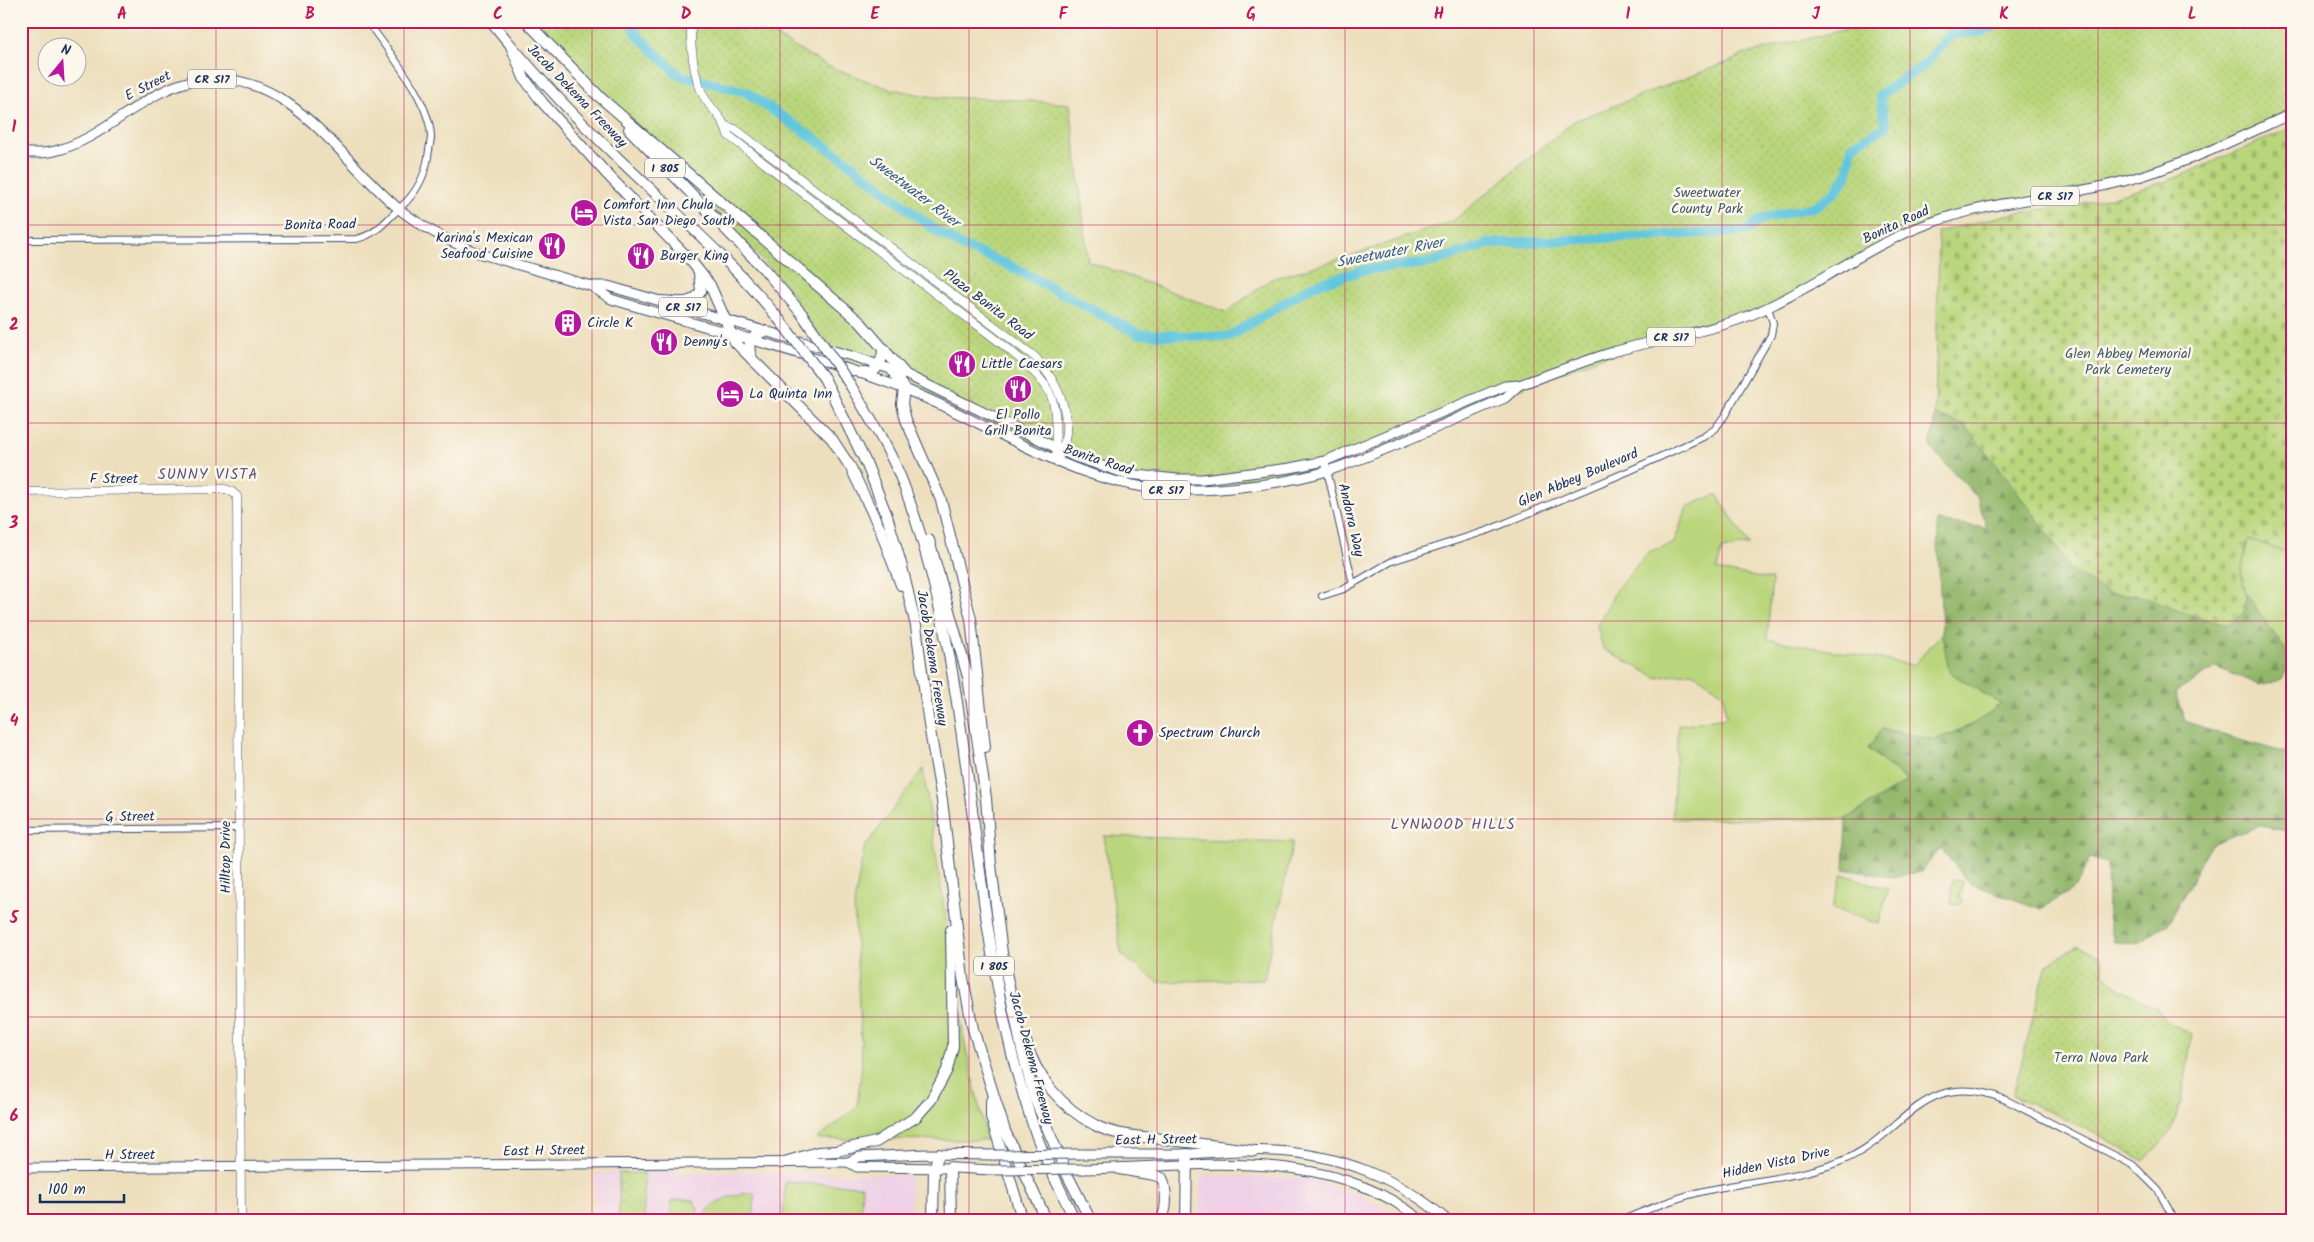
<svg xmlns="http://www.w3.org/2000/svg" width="2314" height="1242" font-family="Kalam,sans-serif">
<defs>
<pattern id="forest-firs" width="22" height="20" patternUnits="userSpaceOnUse" patternTransform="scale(1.25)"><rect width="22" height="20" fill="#93b76b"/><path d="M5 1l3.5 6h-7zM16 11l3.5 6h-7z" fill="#77955b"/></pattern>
<pattern id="cemetery-stones" width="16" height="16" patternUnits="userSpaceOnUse" patternTransform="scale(1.25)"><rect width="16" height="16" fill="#bad67b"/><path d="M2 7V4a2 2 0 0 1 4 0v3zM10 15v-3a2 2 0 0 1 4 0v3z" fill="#9fb86d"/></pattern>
<pattern id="park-dots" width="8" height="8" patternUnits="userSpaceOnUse" patternTransform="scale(1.25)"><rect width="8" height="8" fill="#bad67b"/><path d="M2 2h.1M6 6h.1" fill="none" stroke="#9fb86d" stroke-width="1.8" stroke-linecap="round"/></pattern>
</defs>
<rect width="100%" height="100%" fill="#fbf7ec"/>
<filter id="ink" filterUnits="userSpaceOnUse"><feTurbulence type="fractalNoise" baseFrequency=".02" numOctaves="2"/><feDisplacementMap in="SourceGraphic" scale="10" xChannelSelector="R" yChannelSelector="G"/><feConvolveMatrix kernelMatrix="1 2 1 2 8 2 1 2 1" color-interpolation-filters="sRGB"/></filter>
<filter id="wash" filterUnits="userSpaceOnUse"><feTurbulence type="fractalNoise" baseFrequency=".0096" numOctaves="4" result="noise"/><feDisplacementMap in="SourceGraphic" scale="20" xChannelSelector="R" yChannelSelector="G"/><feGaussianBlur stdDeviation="1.12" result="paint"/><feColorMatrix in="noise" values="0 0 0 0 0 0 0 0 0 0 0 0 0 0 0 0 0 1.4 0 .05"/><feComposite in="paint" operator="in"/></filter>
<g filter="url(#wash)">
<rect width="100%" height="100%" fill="#eddfbd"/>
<!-- built -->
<g fill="#efd0e6">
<polygon points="756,1172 910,1175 912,1221 595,1221 595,1173"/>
<polygon points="1200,1175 1305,1178 1365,1197 1406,1221 1200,1221"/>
</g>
<!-- green -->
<g fill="#bad67b" stroke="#6a826c">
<polygon points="1717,494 1749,545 1722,549 1717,570 1772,580 1767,639 1914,665 1942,633 1951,673 2001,704 1974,724 1935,740 1882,729 1868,749 1907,781 1846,819 1672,819 1678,725 1726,718 1723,693 1692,672 1658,678 1603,649 1597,625 1617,589 1648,552 1674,543 1687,507"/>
<polygon points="2248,540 2293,554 2293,656 2291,658 2246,594 2241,573"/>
<polygon points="923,769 965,1045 987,1140 817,1139 857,1107 862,1064 854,904 864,848"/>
<polygon points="1104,836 1293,842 1264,979 1158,982 1121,954"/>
<polygon points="1842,874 1888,889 1879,924 1832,908"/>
<polygon points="785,1182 862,1186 860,1221 783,1221"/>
<path d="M754 1193V1221H702C710 1200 734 1193 754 1193Z"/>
<polygon points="672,1200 693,1200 698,1209 696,1221 670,1221"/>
</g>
<!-- forest -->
<polygon fill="url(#forest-firs)" stroke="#577364" points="1935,415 1963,424 2002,471 2052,539 2070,570 2108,593 2138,595 2185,613 2245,613 2246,594 2291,658 2282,680 2259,685 2216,667 2175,693 2185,721 2226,736 2293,755 2293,832 2260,826 2211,844 2168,924 2138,943 2114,942 2108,917 2107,863 2089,858 2076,887 2041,909 1969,883 1941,848 1921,872 1890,877 1844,869 1846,819 1907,781 1868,749 1882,729 1935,740 1974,724 2001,704 1949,672 1942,633 1937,521 1987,528 1977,497 1930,447"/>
<!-- cemetery -->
<polygon fill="url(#cemetery-stones)" stroke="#6a826c" points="2293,127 2293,554 2248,540 2241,573 2246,594 2245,613 2227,625 2185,613 2138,595 2108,593 2070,570 2052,539 2002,471 1963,424 1935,415 1939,243 1937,232 2014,213 2075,205 2124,194 2173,179"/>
<!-- park -->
<g fill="url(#park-dots)" stroke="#6a826c">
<polygon points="526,21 748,21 828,66 887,88 933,97 1005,99 1070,104 1088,261 1226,312 1271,279 1340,259 1453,221 1574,121 1736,59 1742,55 1880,21 2293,21 2293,113 2162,169 1927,224 1768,308 1614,352 1486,402 1346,460 1289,475 1204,485 1172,485 1132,481 1075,464 923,392 843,363 829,344 802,314 791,291 720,215 672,170"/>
<polygon points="1954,879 1962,880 1962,893 1959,895 1963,901 1959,905 1951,904 1952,881"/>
<polygon points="2079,945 2102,958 2104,973 2119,988 2158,1009 2167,1022 2192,1034 2182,1101 2170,1132 2144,1161 2097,1134 2013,1095 2047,964"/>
<rect x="619" y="1173" width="25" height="48"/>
</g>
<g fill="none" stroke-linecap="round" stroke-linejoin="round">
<!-- river -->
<polyline stroke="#61c6de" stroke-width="10" points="630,21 639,37 679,75 746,92 847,161 936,231 962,246 1010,266 1139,334 1228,337 1312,286 1363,270 1429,263 1488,244 1746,231 1761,219 1816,206 1836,191 1848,173 1852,146 1886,127 1880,95 1924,65 1951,34 1981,32 2004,21"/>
</g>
</g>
<g filter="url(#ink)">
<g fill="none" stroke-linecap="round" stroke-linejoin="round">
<defs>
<g id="tertiary">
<path d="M21 240 356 239C377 235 387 219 402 206 416 193 425 176 428 157 429 150 430 144 431 138 431 101 388 51 367 21"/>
<polyline points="1325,461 1353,584"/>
<polyline points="1322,596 1344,589 1392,561 1489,530 1629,471 1703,437 1715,429 1725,415 1771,335 1773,323 1768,308"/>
<polyline points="21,830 239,828"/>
<path d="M1620 1221C1649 1209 1679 1196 1709 1190 1752 1180 1798 1178 1839 1162 1904 1138 1921 1064 2006 1100L2133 1165 2158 1190 2175 1221"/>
</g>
<g id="secondary">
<path d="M691 21C690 45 693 74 703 95 711 110 725 119 728 135 801 192 875 248 949 304 975 324 1031 362 1047 388 1061 410 1052 437 1058 462"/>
<path d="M726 126 735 129 1035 357C1059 383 1076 420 1060 455"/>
<polyline points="21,492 225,489 231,491 237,496 241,1221"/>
</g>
<g id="primary">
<path d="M21 153C33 153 44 154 55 151 110 137 146 85 204 79 291 71 340 160 399 209 423 228 450 242 478 253L591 286 611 299C708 329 807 352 902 388 994 424 1077 489 1180 490 1222 491 1290 483 1330 470 1390 450 1447 422 1505 398L1519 385"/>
<path d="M591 286H608L855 357 905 374 1075 457 1127 474 1177 479H1203L1290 468 1325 461 1505 386 1519 385C1550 374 1581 362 1613 352 1659 338 1708 333 1753 314 1815 288 1869 244 1933 222 1995 200 2061 198 2124 181 2182 166 2238 138 2293 113"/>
<path d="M1080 1154C1116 1154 1151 1154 1187 1154 1216 1153 1245 1149 1274 1151 1338 1154 1400 1178 1448 1221"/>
<polyline points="848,1162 857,1167 955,1168 991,1170"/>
<polyline points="21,1168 848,1162 859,1157 927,1154 994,1155"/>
<path d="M1083 1169C1194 1167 1330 1144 1422 1221"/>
</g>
<g id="motorway">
<path d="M491 21C529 69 576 118 620 160 674 212 731 260 778 318"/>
<polyline points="526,21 599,96"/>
<polyline points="511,46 524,78 542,102 605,172 691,261 710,285 735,342 832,439 851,468 880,529 901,585"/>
<polyline points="594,92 861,323 905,374"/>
<polyline points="629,129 764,269 802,314"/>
<path d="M662 301C677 302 693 306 701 291L699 273"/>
<path d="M752 359C746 344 750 336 765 331"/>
<polyline points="892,370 904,389 902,404 906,420 941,500 971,619 985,747"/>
<path d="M860 373H872C880 365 883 359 883 348"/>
<polyline points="824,378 867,465 887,516 902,567 916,626 929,725 942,800 963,978 973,1029 1005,1131 1047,1221"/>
<path d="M851 386C870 419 891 451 904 486 969 660 967 848 1006 1028 1013 1060 1022 1093 1033 1125 1043 1158 1061 1189 1075 1221"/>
<polyline points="929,540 968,677 986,798 991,865 1002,953 1022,1050 1034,1097 1067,1174 1091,1221"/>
<path d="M1026 1042C1036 1077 1062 1108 1095 1125 1114 1136 1141 1136 1162 1139 1193 1143 1224 1146 1254 1151"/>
<polyline points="991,1101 991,1117 1023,1221"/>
<polyline points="781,1163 818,1152 836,1151 876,1142 916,1117 931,1100 947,1070 953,1046 951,930"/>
<polyline points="950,1167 951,1221"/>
<path d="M1119 1169 1154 1175 1162 1178C1167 1190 1168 1211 1160 1221"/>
<polyline points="933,1221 934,1168 939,1154"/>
<polyline points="1186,1221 1187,1154"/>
</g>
</defs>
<!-- tertiary casing -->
<use href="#tertiary" stroke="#3a496c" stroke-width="8"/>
<!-- secondary casing -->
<use href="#secondary" stroke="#3a496c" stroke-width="9"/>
<!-- primary casing -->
<use href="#primary" stroke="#3a496c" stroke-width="11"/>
<!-- motorway casing -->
<use href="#motorway" stroke="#3a496c" stroke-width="12"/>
<!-- tertiary -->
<use href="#tertiary" stroke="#fff" stroke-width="6"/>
<!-- secondary -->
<use href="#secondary" stroke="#fff" stroke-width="8"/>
<!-- primary -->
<use href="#primary" stroke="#fff" stroke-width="9"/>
<!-- motorway -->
<use href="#motorway" stroke="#fff" stroke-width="10"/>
<defs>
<g id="primary-bridge">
<polyline points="994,1155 1080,1154"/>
<polyline points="991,1170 1083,1169"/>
</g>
<g id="motorway-bridge">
<polyline points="802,314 851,386"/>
<polyline points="778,318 824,378"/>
</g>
</defs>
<!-- primary-bridge casing -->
<use href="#primary-bridge" stroke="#3a496c" stroke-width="11" stroke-linecap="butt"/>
<!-- motorway-bridge casing -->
<use href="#motorway-bridge" stroke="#3a496c" stroke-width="12" stroke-linecap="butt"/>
<!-- primary-bridge -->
<use href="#primary-bridge" stroke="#fff" stroke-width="9"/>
<!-- motorway-bridge -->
<use href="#motorway-bridge" stroke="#fff" stroke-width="10"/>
</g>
</g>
<!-- grid -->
<path fill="none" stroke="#c2185b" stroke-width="1" stroke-opacity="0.55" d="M216 21V1221M404 21V1221M592 21V1221M780 21V1221M969 21V1221M1157 21V1221M1345 21V1221M1534 21V1221M1722 21V1221M1910 21V1221M2098 21V1221M21 225H2293M21 423H2293M21 621H2293M21 819H2293M21 1017H2293"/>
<!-- icons -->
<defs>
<symbol id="hotel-disc" viewBox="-11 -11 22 22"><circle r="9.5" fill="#b5179e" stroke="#fbf7ec"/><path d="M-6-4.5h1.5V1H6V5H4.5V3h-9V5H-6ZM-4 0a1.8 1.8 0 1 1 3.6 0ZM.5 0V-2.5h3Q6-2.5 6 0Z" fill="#fff"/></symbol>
<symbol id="restaurant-disc" viewBox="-11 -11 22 22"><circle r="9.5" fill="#b5179e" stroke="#fbf7ec"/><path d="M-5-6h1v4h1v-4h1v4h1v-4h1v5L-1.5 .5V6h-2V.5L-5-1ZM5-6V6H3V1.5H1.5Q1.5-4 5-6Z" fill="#fff"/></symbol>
<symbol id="building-disc" viewBox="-11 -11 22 22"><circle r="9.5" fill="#b5179e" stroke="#fbf7ec"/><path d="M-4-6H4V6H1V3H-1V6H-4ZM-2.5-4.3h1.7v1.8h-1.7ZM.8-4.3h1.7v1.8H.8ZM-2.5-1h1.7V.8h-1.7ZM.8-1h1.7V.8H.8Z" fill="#fff"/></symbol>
<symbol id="church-disc" viewBox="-11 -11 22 22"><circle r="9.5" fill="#b5179e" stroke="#fbf7ec"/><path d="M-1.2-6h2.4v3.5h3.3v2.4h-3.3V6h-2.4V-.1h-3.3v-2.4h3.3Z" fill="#fff"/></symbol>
</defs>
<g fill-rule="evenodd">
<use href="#hotel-disc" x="568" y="197" width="32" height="32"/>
<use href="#restaurant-disc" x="536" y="230" width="32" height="32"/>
<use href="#restaurant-disc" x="625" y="240" width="32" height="32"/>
<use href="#building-disc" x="552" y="307" width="32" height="32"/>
<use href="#restaurant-disc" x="648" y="326" width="32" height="32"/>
<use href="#restaurant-disc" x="946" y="348" width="32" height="32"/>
<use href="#restaurant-disc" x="1002" y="373" width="32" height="32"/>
<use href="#hotel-disc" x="714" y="378" width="32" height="32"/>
<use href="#church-disc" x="1124" y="717" width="32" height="32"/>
</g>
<g text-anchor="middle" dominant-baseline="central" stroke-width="5" stroke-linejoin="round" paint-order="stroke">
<!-- shield labels -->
<g fill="#fbf7ec" stroke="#5e6b89" stroke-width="1">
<rect x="188" y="69.5" width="48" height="19" rx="4"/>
<rect x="645" y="158.5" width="40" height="19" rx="4"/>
<rect x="2031" y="186.5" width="48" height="19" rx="4"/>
<rect x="659" y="297.5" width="48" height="19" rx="4"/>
<rect x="1647" y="327.5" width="48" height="19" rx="4"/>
<rect x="1142" y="480.5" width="48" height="19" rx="4"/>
<rect x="974" y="956.5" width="40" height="19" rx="4"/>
</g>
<g font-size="12" font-weight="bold" fill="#1b2f5e">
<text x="212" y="79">CR S17</text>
<text x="665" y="168">I 805</text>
<text x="2055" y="196">CR S17</text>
<text x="683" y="307">CR S17</text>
<text x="1671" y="337">CR S17</text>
<text x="1166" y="490">CR S17</text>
<text x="994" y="966">I 805</text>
</g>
<!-- street labels -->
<g font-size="14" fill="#1b2f5e" stroke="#fbf7ec">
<text transform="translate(148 86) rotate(-27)">E Street</text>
<text transform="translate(577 96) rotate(46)">Jacob Dekema Freeway</text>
<text transform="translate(320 225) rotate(-1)">Bonita Road</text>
<text transform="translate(1896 225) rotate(-25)">Bonita Road</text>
<text transform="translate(988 305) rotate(37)">Plaza Bonita Road</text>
<text transform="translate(1098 460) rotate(18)">Bonita Road</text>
<text transform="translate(1578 478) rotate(-23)">Glen Abbey Boulevard</text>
<text x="114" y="479">F Street</text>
<text transform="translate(1351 520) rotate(77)">Andorra Way</text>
<text transform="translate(932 658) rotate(81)">Jacob Dekema Freeway</text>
<text transform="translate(130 817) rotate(-1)">G Street</text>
<text transform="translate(226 857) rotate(-90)">Hilltop Drive</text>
<text transform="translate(1031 1058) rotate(75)">Jacob Dekema Freeway</text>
<text transform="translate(1156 1140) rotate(-1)">East H Street</text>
<text transform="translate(544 1151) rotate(-1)">East H Street</text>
<text x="130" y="1155">H Street</text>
<text transform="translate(1776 1163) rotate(-12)">Hidden Vista Drive</text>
</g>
<!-- park labels -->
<g font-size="14" fill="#435965" stroke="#fbf7ec">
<text x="1707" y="193">Sweetwater<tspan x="1707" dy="16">County Park</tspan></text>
<text x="2128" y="354">Glen Abbey Memorial<tspan x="2128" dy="16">Park Cemetery</tspan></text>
<text x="2101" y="1058">Terra Nova Park</text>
</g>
<!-- poi labels -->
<g font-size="14" fill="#1b2f5e" stroke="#fbf7ec" text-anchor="start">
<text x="603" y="205">Comfort Inn Chula<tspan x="603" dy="16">Vista San Diego South</tspan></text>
<text x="533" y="238" text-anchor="end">Karina's Mexican<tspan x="533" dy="16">Seafood Cuisine</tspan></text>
<text x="660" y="256">Burger King</text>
<text x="587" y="323">Circle K</text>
<text x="683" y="342">Denny's</text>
<text x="981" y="364">Little Caesars</text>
<text x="749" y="394">La Quinta Inn</text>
<text x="1018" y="415" text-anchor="middle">El Pollo<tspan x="1018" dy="16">Grill Bonita</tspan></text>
<text x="1159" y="733">Spectrum Church</text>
</g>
<!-- water labels -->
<g font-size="15" font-style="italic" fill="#305c84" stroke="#fbf7ec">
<text transform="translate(914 192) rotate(37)">Sweetwater River</text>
<text transform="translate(1390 253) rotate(-11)">Sweetwater River</text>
</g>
<!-- neighbourhood labels -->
<g font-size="15" letter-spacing="1" fill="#5e557f" stroke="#fbf7ec">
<text x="208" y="475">SUNNY VISTA</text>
<text x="1453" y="825">LYNWOOD HILLS</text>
</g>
</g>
<!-- margin -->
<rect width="2314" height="1242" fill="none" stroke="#fbf7ec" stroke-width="55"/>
<!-- north arrow -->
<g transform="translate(62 62) rotate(18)"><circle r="24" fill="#fbf7ec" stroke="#a1a7b3"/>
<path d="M0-4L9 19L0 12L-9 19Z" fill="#b5179e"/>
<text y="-8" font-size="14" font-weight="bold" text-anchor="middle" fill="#1b2f5e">N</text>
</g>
<!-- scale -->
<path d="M40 1194v8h84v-8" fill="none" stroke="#1b2f5e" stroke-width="2.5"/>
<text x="48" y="1194" font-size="15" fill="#1b2f5e" stroke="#fbf7ec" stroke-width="4" paint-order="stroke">100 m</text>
<rect x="28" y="28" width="2258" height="1186" fill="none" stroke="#c2185b" stroke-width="2"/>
<g font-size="16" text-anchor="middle" font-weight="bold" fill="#c2185b">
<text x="122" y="19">A</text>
<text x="310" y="19">B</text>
<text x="498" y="19">C</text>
<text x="686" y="19">D</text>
<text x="875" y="19">E</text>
<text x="1063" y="19">F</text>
<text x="1251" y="19">G</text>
<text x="1439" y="19">H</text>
<text x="1628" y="19">I</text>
<text x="1816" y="19">J</text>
<text x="2004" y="19">K</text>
<text x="2192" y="19">L</text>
<text x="14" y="132">1</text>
<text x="14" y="330">2</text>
<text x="14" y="528">3</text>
<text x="14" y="726">4</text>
<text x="14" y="923">5</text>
<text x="14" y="1121">6</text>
</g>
</svg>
